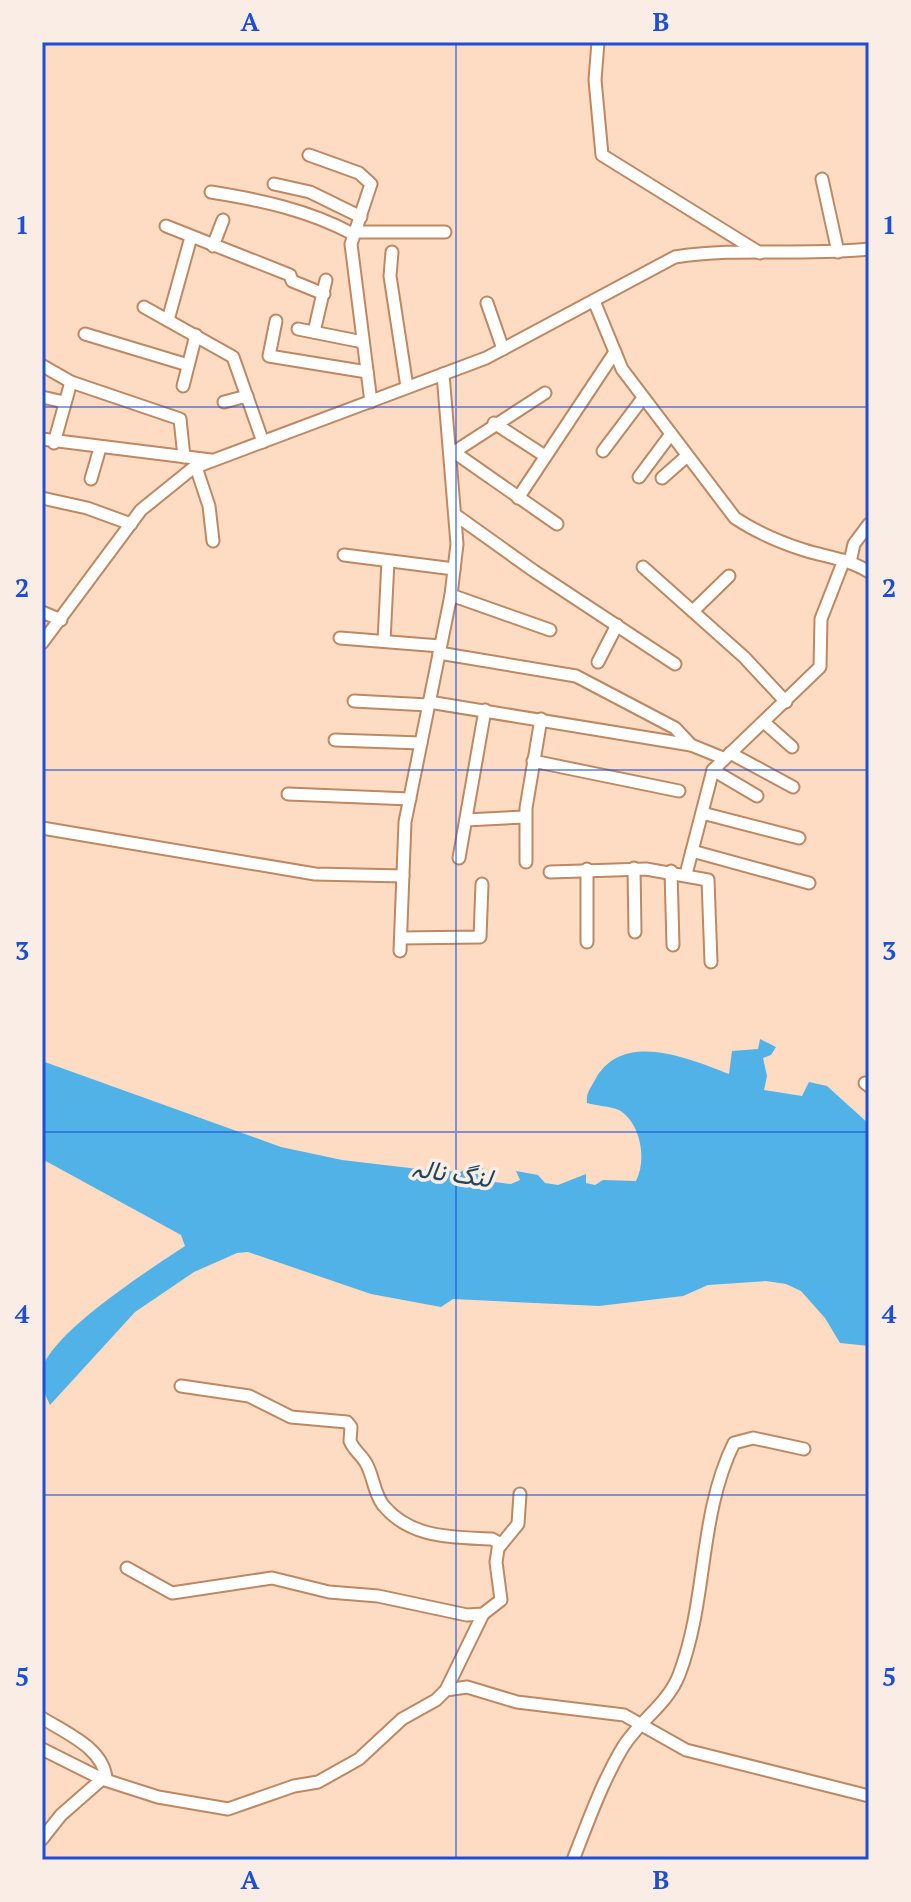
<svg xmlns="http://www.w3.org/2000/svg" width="911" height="1902" font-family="'PT Serif',Vazirmatn,serif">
<rect width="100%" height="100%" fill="#fedbc3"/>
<!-- water -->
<path fill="#51b2e8" d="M760 1039 776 1047 771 1055 763 1058 767 1076 764 1090 802 1096 809 1082 827 1086 869 1124V1346L840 1343 825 1318 801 1291 786 1284 766 1281 708 1285 683 1296 599 1306 453 1299 441 1307 371 1294 248 1252 237 1253 194 1272 135 1312 50 1405C45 1394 38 1381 42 1369 53 1331 152 1268 185 1246L181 1235 42 1159V1061L281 1147 342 1160 418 1169 460 1172 477 1164 485 1170 487 1181 511 1184 520 1180 516 1171 538 1175 545 1183 558 1185 586 1174V1183L595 1185 603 1180 636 1181C647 1160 641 1123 619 1110 610 1106 597 1106 587 1103 586 1093 590 1089 595 1080 622 1030 687 1058 729 1074L732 1051 758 1049Z"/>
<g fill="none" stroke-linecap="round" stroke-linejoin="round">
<defs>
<g id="minor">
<polyline points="598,42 595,80 602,155 760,253"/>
<polyline points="309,155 359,173 371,184 351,244 371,402"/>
<polyline points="822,179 838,252"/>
<polyline points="274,184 310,192 361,217"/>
<path d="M211 192C261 200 308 210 353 234"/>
<polyline points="166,226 290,275 292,281 324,294"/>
<polyline points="354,232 445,232"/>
<polyline points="213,246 223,220"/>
<polyline points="392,252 390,276 407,387"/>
<path d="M594 301 622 369 735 518C756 532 779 542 804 550 826 557 849 559 869 572"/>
<polyline points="487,303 503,349"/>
<polyline points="144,307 233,357 263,442"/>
<polyline points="168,320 191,237"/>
<polyline points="276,321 269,356 367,372"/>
<polyline points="298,329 363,342"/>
<polyline points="314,332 326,280"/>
<polyline points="85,334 188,365"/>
<polyline points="43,366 71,382 180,419 184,457"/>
<polyline points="183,386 196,335"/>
<polyline points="42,397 64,402"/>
<polyline points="224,402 247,396"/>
<polyline points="494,423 545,456"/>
<polyline points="42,439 211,460"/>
<polyline points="54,443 71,382"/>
<polyline points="451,450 557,524"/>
<polyline points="603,451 643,398"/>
<polyline points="454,452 545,393"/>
<polyline points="196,467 209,506 213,541"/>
<polyline points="639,477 671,434"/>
<polyline points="662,478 687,456"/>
<polyline points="91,479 100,448"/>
<polyline points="42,498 87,508 131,524"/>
<polyline points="518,498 615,352"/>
<polyline points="457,516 534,571 675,664"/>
<polyline points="344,555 454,569"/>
<polyline points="850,562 854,544 869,524"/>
<polyline points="643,567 744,657 786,702"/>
<polyline points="451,595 550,630"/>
<polyline points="693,611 729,576"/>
<polyline points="42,612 61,620"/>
<polyline points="340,638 440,646"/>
<polyline points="384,641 388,561"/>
<path d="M42 643 141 510 193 468 486 358 675 257C738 247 804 256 869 249"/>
<polyline points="439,653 576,676 675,728 691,745 723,758"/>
<polyline points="598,662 617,625"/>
<polyline points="354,701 428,705"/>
<polyline points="429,702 691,745"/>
<polyline points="765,723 792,747"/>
<polyline points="335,740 421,743"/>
<polyline points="730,753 793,787"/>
<polyline points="533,761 679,791"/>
<polyline points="713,770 757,796"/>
<polyline points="288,794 410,799"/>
<polyline points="702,813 799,838"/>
<polyline points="466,820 525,817"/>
<polyline points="42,828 315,874 403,876"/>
<polyline points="692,851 809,883"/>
<polyline points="459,858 485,710"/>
<polyline points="526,862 526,808 541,719"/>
<polyline points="634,868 635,932"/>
<polyline points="587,869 587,942"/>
<polyline points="671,871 673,945"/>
<polyline points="550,872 646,869 708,880 711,962"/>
<polyline points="686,874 713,770 820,667 821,619 844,560"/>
<polyline points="401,938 480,937 482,884"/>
<polyline points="400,951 405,822 451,595 457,544 443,374"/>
<polyline points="865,1083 869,1086"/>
<polyline points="500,1546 518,1524 520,1494"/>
<path d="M127 1568 172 1593 272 1578 329 1592 378 1596 467 1615 483 1614 501 1600 496 1562 499 1543 492 1539C453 1537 411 1539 383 1505 374 1493 374 1479 367 1465 363 1456 354 1451 350 1441L351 1427 347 1422 291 1417 249 1396 181 1386"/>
<polyline points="446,1690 483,1614"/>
<path d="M42 1718C66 1733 105 1749 106 1780"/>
<polyline points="42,1749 102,1779 158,1797 228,1809 294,1786 318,1782 359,1759 402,1719 436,1700 446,1690 467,1687 517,1702 624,1715 686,1750 869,1796"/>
<polyline points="42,1839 61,1815 102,1779"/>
<path d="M573 1860C588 1822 602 1782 623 1747 640 1720 667 1705 679 1675 708 1599 698 1516 734 1443L753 1438 804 1449"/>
</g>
</defs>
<!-- minor casing -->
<use href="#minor" stroke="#bd8862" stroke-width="15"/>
<!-- minor -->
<use href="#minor" stroke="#fff" stroke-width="11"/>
</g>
<!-- grid -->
<path fill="none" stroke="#1d4ed8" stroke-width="2" stroke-opacity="0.55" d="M456 42V1860M42 407H869M42 770H869M42 1132H869M42 1495H869"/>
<g text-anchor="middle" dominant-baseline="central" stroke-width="7" stroke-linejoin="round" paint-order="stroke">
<!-- water labels -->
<g font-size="26" font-style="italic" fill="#1e465d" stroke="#f9ede5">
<text transform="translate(452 1172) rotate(8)">لنگ نالہ</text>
</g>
</g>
<!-- border -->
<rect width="911" height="1902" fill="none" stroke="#f9ede5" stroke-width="88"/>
<rect x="44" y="44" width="823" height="1814" fill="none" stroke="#1d4ed8" stroke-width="3"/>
<g font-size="26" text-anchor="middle" font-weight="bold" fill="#1d4ed8">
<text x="250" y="31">A</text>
<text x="661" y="31">B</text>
<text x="22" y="234">1</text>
<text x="889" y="234">1</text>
<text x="22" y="597">2</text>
<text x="889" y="597">2</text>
<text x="22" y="960">3</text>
<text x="889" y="960">3</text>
<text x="22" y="1323">4</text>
<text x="889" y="1323">4</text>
<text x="22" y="1686">5</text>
<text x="889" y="1686">5</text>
<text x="250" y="1889">A</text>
<text x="661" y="1889">B</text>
</g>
</svg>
